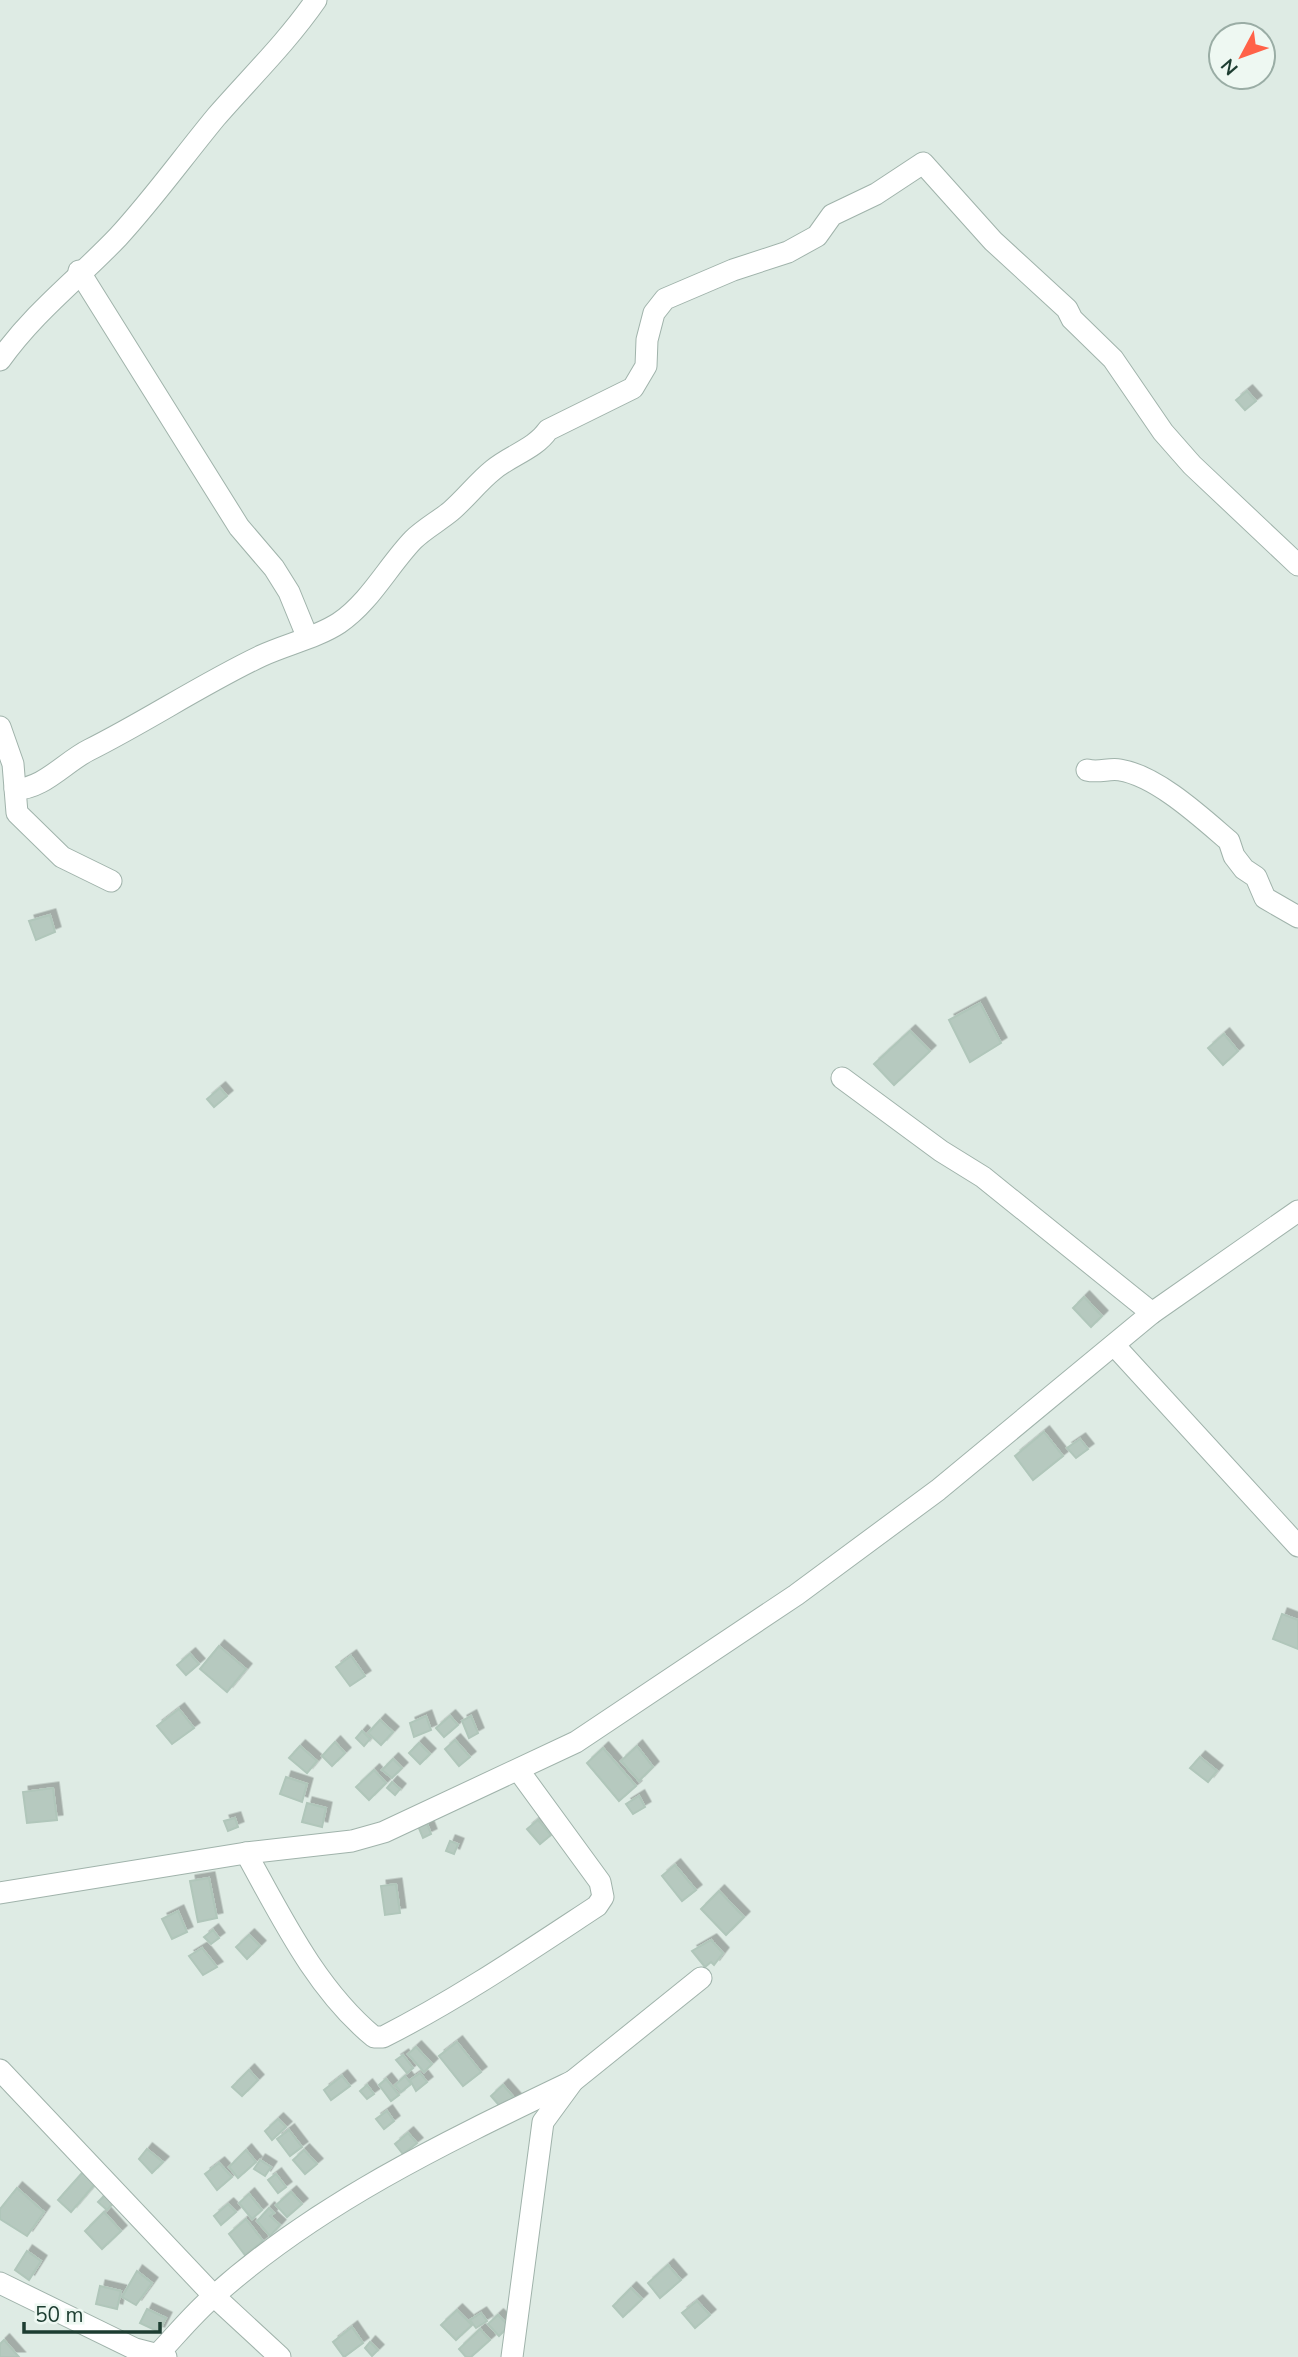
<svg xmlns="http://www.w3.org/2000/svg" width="1298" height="2357" font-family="'Nunito Sans',sans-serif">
<defs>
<filter id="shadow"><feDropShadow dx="5.5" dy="-5.5" stdDeviation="0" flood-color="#0004"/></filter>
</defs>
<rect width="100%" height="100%" fill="#deebe4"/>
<!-- building -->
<g fill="#b6c9bf" stroke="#b0c6ba" stroke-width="2" filter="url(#shadow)">
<polygon points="1247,391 1256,401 1245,410 1236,400"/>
<polygon points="50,915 55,932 36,940 29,921"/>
<polygon points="980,1003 1001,1043 970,1062 949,1020"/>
<polygon points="910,1031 930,1051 894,1085 874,1064"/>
<polygon points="1224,1034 1238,1051 1223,1065 1208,1048"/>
<polygon points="220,1088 227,1096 214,1107 207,1099"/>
<polygon points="1084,1297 1102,1316 1091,1327 1073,1308"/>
<polygon points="1044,1432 1063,1456 1033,1480 1015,1456"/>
<polygon points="1080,1439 1088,1449 1076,1458 1067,1448"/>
<polygon points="1282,1614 1298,1620 1298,1649 1273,1639"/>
<polygon points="219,1646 246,1669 227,1692 200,1669"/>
<polygon points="190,1654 199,1664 186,1675 177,1665"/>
<polygon points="351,1656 365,1676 350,1686 336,1667"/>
<polygon points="179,1709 194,1728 172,1744 157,1726"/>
<polygon points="426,1716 431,1730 414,1737 410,1723"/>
<polygon points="450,1716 458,1725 444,1737 436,1728"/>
<polygon points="471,1716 478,1733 469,1738 462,1721"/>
<polygon points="380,1720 393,1732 381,1745 368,1733"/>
<polygon points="362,1731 370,1739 364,1746 356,1738"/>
<polygon points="455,1740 470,1757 459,1766 445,1749"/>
<polygon points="335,1742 345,1753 332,1766 322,1756"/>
<polygon points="419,1743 430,1754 420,1764 409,1753"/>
<polygon points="300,1746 317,1761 307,1773 289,1758"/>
<polygon points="637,1746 653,1767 639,1781 621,1761"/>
<polygon points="603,1748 636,1786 619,1801 587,1763"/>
<polygon points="1200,1757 1217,1771 1208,1782 1190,1768"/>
<polygon points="393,1759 402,1768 392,1778 382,1770"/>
<polygon points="374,1770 386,1783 369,1800 356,1787"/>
<polygon points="286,1777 307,1784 302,1802 280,1794"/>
<polygon points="392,1782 400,1789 395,1795 387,1788"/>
<polygon points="53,1788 57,1820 27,1823 23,1792"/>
<polygon points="639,1796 645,1807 633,1814 626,1804"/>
<polygon points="307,1803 326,1808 322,1827 302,1822"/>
<polygon points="235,1818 238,1827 228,1831 224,1821"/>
<polygon points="538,1820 551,1835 540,1844 527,1829"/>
<polygon points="426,1821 431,1834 423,1838 418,1826"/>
<polygon points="450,1841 458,1844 454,1854 446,1851"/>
<polygon points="675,1865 696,1890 682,1901 662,1876"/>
<polygon points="209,1878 217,1918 198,1922 190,1881"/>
<polygon points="396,1884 400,1913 385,1915 381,1886"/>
<polygon points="719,1891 744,1917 726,1935 701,1909"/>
<polygon points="178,1911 187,1932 172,1939 162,1919"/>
<polygon points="213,1930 219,1938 211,1944 204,1937"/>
<polygon points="249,1935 260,1946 247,1959 236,1947"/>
<polygon points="711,1940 723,1953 714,1965 711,1962 705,1967 692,1951"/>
<polygon points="202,1948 217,1967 203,1975 189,1956"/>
<polygon points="457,2042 481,2072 463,2086 439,2056"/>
<polygon points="416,2047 432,2064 424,2072 408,2054"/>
<polygon points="403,2055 413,2068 407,2073 396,2060"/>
<polygon points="249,2070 258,2080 242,2096 232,2087"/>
<polygon points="420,2073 427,2082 416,2091 410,2080"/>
<polygon points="342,2076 350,2086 331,2100 324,2090"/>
<polygon points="405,2076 411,2084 401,2092 395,2085"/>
<polygon points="386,2079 399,2095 391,2101 379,2085"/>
<polygon points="367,2085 374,2094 367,2099 360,2091"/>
<polygon points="503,2085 517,2101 505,2112 491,2096"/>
<polygon points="387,2111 394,2121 384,2129 376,2119"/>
<polygon points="278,2119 286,2127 272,2140 265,2131"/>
<polygon points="289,2130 302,2147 290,2156 277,2139"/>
<polygon points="408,2133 417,2143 403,2154 395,2144"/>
<polygon points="147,2149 163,2162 152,2173 139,2159"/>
<polygon points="246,2150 256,2162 238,2178 229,2167"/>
<polygon points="304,2150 317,2164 305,2174 293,2160"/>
<polygon points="260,2160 271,2167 265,2176 254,2169"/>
<polygon points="219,2163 232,2177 217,2190 205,2174"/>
<polygon points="83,2172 95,2184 71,2212 58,2200"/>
<polygon points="276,2174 286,2187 278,2193 268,2180"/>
<polygon points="17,2188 44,2212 27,2236 0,2219 0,2209"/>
<polygon points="291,2192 302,2204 287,2217 276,2205"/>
<polygon points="107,2193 115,2201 107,2210 98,2202"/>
<polygon points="249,2194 262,2210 252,2219 239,2203"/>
<polygon points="228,2204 236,2212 221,2225 214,2216"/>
<polygon points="269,2208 274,2213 270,2216 280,2225 270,2236 257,2221"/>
<polygon points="104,2212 121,2231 102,2249 85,2231"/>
<polygon points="246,2219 263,2241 245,2255 229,2234"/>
<polygon points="27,2251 41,2261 29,2280 15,2270"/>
<polygon points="668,2265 681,2280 660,2298 648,2283"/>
<polygon points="137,2271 152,2283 136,2305 122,2297"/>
<polygon points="100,2286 121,2291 117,2309 96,2304"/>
<polygon points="631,2288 642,2299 623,2317 613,2306"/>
<polygon points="697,2301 710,2315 695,2328 682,2313"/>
<polygon points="147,2309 166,2318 159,2332 140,2323"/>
<polygon points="457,2310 472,2325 456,2340 441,2325"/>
<polygon points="481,2313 487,2321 476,2328 470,2320"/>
<polygon points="498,2315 509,2326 499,2336 488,2324"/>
<polygon points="352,2327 363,2343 344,2357 333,2342"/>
<polygon points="480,2329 490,2340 471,2357 466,2357 459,2349"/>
<polygon points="4,2340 19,2357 0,2357 0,2344"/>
<polygon points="370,2342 378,2350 372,2356 365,2348"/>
</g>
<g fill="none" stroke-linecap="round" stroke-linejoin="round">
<defs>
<g id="minor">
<polyline points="79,271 239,527 274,568 289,592 307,636"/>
<path d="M0 360C35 311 78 279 118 237 153 199 183 157 216 117 250 78 287 42 316 0"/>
<polyline points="0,727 13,764 17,813 62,857 111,881"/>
<path d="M1087 770C1099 773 1109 768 1120 770 1157 776 1201 817 1229 841L1234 856 1244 869 1256 877 1265 898 1298 917"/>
<path d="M15 789C42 790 65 762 89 750 147 721 202 684 261 656 287 644 316 638 339 623 370 602 388 566 413 540 424 529 439 521 451 511 466 498 478 482 493 470 511 455 535 449 548 430L633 388 646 366 647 340 654 313 665 299 733 270 788 252 817 236 832 215 876 194 923 163 993 241 1067 309 1072 319 1113 359 1163 432 1192 465 1298 565"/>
<polyline points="842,1078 941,1151 983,1177 1152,1313"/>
<polyline points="1114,1345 1298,1546"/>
<path d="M246 1853C282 1918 316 1989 374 2037H383C458 1999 527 1952 597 1906L603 1897 600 1882 519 1771"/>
<polyline points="0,1893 246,1853 352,1841 384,1832 576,1742 796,1595 938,1490 1152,1313 1298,1211"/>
<polyline points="0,2070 214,2296 280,2357"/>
<polyline points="0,2283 135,2349 166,2357"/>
<path d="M159 2353C177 2334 194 2313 214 2296 319 2202 448 2141 573 2081"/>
<polyline points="512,2357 543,2122 573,2081 701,1978"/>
</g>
</defs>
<!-- minor casing -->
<use href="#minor" stroke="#a0b3ab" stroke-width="23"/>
<!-- minor -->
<use href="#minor" stroke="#fff" stroke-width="21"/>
</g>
<!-- north arrow -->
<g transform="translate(1242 56) rotate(229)"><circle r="33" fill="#eef8f2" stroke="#9aada5" stroke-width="2"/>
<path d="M0-5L12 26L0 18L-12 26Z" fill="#ff6248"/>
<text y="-10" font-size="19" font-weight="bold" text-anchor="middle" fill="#1d3d31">N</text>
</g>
<!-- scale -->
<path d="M24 2322v10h136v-10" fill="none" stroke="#1d3d31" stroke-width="3.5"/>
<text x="35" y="2322" font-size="21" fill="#1d3d31" stroke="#eef8f2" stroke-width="5" paint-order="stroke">50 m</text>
</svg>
